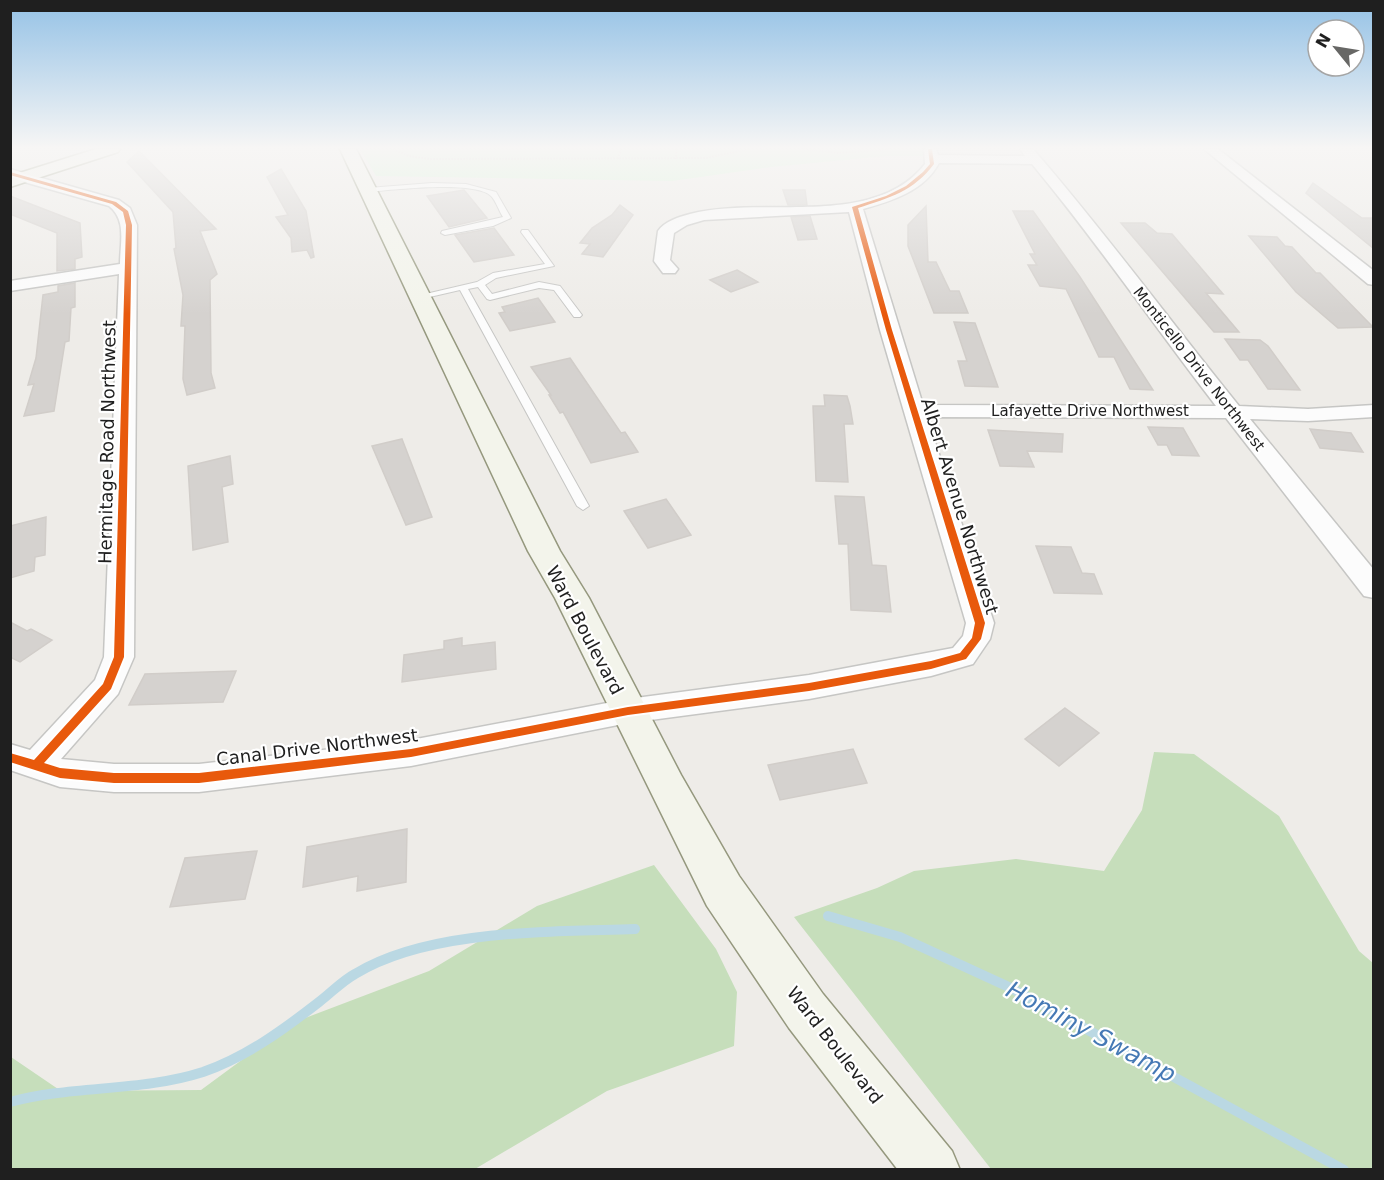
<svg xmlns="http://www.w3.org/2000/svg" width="1384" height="1180" font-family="'DejaVu Sans',sans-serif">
<rect width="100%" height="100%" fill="#eeece8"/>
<!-- forest -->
<g fill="#c6debb">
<polygon points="1154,752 1194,754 1279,816 1359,951 1373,963 1373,1169 991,1169 794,917 877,888 914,871 1016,859 1104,871 1142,810"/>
<polygon points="654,865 716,949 737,992 734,1046 607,1091 475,1169 11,1169 11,1057 61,1091 201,1090 292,1023 429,971 537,906"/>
</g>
<!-- park -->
<polygon fill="#d5f5d6" points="360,149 922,149 925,156 886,156 771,167 672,181 376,176"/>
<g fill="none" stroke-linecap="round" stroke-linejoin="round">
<!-- stream -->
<g stroke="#bad8e3" stroke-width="10">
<polyline points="828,916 900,937 1011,988 1344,1170"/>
<path d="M10 1102C73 1085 141 1092 203 1072 246 1057 283 1030 319 1002 331 993 342 981 355 974 428 929 551 932 635 929"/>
</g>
</g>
<!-- building -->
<g fill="#d5d2cf" stroke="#d1cdc9" stroke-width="1.5">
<polygon points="139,151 216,229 200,231 217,274 210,280 211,373 215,388 187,395 183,379 185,326 181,326 183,295 174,249 176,248 173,212 127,162"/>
<polygon points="281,169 306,211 314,257 311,258 307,250 292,252 291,238 276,217 288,215 267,177"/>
<polygon points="1313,183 1362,218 1374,218 1374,249 1306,193"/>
<polygon points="464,190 487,218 449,227 427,196"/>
<polygon points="783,190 805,190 807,205 788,205"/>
<polygon points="10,196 80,223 82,257 75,259 75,269 57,271 57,233 10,214"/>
<polygon points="620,205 633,215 603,257 582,254 590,244 580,243 592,228 612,215"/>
<polygon points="926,206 928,262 936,262 950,291 959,291 968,313 934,313 908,246 908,225"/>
<polygon points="1013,211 1033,211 1080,277 1153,390 1130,389 1114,357 1099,357 1066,289 1040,286 1028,265 1037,265 1030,254 1035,254"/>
<polygon points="810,216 817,239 798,240 791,217"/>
<polygon points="1121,223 1145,223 1157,233 1172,234 1223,294 1206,293 1239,332 1214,332"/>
<polygon points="494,228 514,255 474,262 455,235"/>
<polygon points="1249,236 1277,237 1285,246 1292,247 1316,273 1320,273 1373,327 1338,328 1296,292"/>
<polygon points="737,270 758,282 731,292 710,280"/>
<polygon points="75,283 75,307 71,308 69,341 65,342 54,411 24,416 34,384 28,385 36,358 43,295 58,292 58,286"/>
<polygon points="538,298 555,322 510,331 499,313 505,312 502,307"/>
<polygon points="954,322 975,323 998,387 965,386 958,361 967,361"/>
<polygon points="1225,339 1260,340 1268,346 1300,390 1268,389 1248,360 1240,360"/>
<polygon points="570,358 621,433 625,432 638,452 591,463 563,412 560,413 549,395 551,395 531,367"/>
<polygon points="824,395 847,396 850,406 853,424 844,424 848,482 816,481 813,406 825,406"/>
<polygon points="1148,427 1183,428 1199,456 1172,455 1167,445 1158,445"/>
<polygon points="1310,429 1351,433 1363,452 1320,448"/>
<polygon points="988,430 1063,434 1062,452 1027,451 1034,467 1000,466"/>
<polygon points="402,439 432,517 406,525 372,446"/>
<polygon points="230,456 233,484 222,487 228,542 193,550 188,466"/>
<polygon points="835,496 864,497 872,565 886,566 891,612 851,610 848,544 839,544"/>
<polygon points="666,499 691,535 648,548 624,511"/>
<polygon points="46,517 45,555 35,557 34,571 10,578 10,526"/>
<polygon points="1036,546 1071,547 1082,573 1094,574 1102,594 1054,593"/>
<polygon points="10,622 27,631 31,629 52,640 20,662 10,657"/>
<polygon points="462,638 462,646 495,642 496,669 402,682 404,655 444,649 444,641"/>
<polygon points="236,671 223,702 129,705 145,674"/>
<polygon points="1065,708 1099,733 1059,766 1025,739"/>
<polygon points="853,749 867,783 780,800 768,765"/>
<polygon points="407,829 406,882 357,891 358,876 303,887 307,847"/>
<polygon points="257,851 245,899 170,907 185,858"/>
</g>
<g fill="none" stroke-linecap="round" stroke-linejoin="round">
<defs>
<g id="lane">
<path d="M432 183 466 184 496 192 511 218 493 226 445 235 441 233 442 231 503 217C499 211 496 201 491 196 474 180 392 190 368 192L364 190 368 188Z"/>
<polygon points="522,230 528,230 554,266 496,278 485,285 492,294 539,282 560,286 582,315 580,317 574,317 554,290 539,288 490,300 487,299 478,287 468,289 589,506 583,510 577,506 460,290 421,299 417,296 477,282 493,273 545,264 521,232"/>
</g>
<g id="street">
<path d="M924 149H936L938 155 1025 156 1020 149H1033C1105 232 1170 321 1239 406L1308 409 1374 405V417L1308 421 1250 419 1374 570V598L1364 596 1226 418 927 417 994 623 990 639 973 664 931 676 809 699 628 723 411 766 199 792H114L60 787 10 770V744L30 750 95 680 104 657 119 274 10 291V281L120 264C120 243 127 220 109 206L10 178V169L119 200 130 208 137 225 134 657 118 694 61 759 114 764H199L411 740 628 699 809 675 953 648 963 636 966 623 880 330 849 212 704 220 687 225 674 233 670 260 678 269 675 273H663L654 261 658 231C665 221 679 217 690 214 761 195 874 230 925 164ZM939 163 1032 164C1097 242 1154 326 1216 406L923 405 863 209C892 201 924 191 939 163Z"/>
<polygon points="1204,149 1218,149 1374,271 1374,285 1368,284"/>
</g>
<g id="secondary">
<polygon points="96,149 120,149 118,152 10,187 10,176"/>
<polygon points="340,149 356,149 560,551 589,598 681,775 739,876 823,994 952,1151 960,1170 898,1170 789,1028 707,906 555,598 528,551"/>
</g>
</defs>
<!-- lane casing -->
<use href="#lane" stroke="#c6c6c4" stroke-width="2"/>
<!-- street casing -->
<use href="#street" stroke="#c6c6c4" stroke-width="3"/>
<!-- secondary casing -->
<use href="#secondary" stroke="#95987e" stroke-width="3"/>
<!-- path -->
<g stroke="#d7c9c6" stroke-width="2" stroke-dasharray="1.5 1.5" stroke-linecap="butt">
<polyline points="393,149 409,156 430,159 706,158 749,149"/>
<polyline points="676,149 676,159"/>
<polyline points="804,149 839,153 889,149"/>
<polyline points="618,159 621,149"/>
</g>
<!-- lane -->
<use href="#lane" fill="#fcfcfc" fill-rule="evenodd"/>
<!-- street -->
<use href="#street" fill="#fcfcfc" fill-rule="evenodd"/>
<!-- secondary -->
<use href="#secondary" fill="#f3f4eb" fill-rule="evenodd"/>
<defs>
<path id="cycleway" d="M928 149H932L934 164C914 191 889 198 858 208L892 330 985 623 981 639 966 659 931 669 809 691 628 715 411 757 199 783H114L60 778 10 762V753L34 760 103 684 114 657 126 225 123 212 112 204 10 175V172L116 202 128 211 132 225 124 657 111 689 44 763 60 768 114 773H199L411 749 628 707 809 683 931 661 960 653 972 638 975 623 886 330 852 207 886 196 906 186 923 172 930 164Z"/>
</defs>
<!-- cycleway casing -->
<use href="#cycleway" stroke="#fff" stroke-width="4"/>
<!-- cycleway -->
<use href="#cycleway" fill="#e8590c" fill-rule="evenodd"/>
</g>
<!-- sky -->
<linearGradient id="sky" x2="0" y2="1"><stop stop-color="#95c2e6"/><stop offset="0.47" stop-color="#f7f6f5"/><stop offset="1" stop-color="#f7f6f5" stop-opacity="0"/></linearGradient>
<rect width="1384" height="314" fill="url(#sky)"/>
<g text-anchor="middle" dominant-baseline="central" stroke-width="4.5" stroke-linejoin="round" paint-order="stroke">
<!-- far-street labels -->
<g font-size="15" fill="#1f1f1f" stroke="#fff">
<text transform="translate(1199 369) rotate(52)">Monticello Drive Northwest</text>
<text x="1090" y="411">Lafayette Drive Northwest</text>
</g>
<!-- street labels -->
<g font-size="18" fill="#1f1f1f" stroke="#fff">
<text transform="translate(107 442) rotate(-89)">Hermitage Road Northwest</text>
<text transform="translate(960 506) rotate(73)">Albert Avenue Northwest</text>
<text transform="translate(585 630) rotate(62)">Ward Boulevard</text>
<text transform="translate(317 747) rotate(-7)">Canal Drive Northwest</text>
<text transform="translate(835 1045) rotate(52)">Ward Boulevard</text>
</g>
<!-- near-water labels -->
<g font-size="24" font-style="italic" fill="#4579b5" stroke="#fff">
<text transform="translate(1091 1032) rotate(28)">Hominy Swamp</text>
</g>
</g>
<!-- border -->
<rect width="1384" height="1180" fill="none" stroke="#1f1f1f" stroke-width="24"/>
<!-- north arrow -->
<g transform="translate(1336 48) rotate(300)"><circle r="28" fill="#ffffff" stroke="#a5a5a5" stroke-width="1.5"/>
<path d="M0-4.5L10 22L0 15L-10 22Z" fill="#676765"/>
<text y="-9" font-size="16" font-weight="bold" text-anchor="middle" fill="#1f1f1f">N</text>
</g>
</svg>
